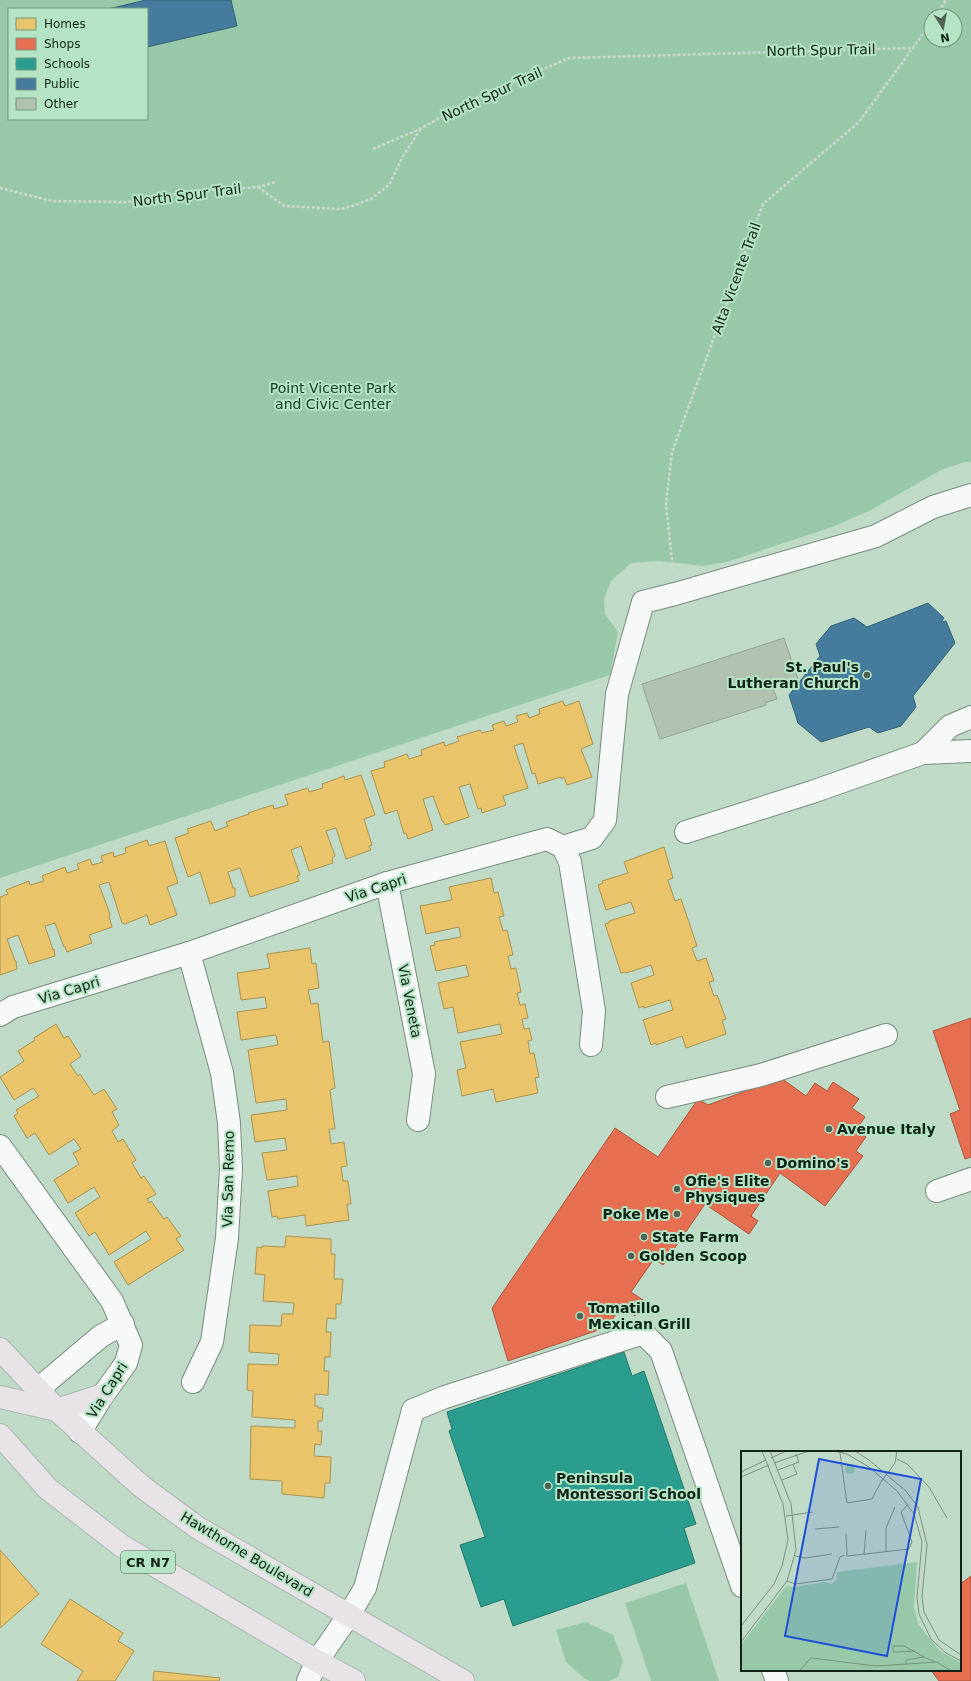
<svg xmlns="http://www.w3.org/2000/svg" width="971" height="1681" font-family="'DejaVu Sans',sans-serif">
<rect width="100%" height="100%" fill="#c0dac8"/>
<!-- green -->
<g fill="#97c9a9" fill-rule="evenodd">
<path d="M0 0H971V462H965L941 470 869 511 832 527 727 562 703 566 659 561 631 563 611 581 604 599 605 614 618 632 610 675 0 878ZM9 9H147V119H9ZM931 16H955V40H931Z"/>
<polygon points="686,1583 719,1681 651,1681 625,1603"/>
<polygon points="586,1622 613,1635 623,1660 618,1677 609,1681 590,1681 585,1679 566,1662 556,1630"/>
</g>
<!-- homes -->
<g fill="#e9c46a" stroke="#a89451">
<polygon points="563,701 565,706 579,701 593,744 581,749 592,777 567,785 564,777 561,779 561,777 538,784 535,773 532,774 531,770 523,743 514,746 528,788 503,796 506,805 482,813 481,808 478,809 470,784 459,787 469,817 445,825 443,821 442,821 433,796 423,799 433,830 408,839 406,833 404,834 397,810 385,814 371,771 385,767 384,762 407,754 409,759 422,755 421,750 444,742 445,746 459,741 457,737 480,730 482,733 494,730 492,725 504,721 506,726 518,722 516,716 527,713 529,718 540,714 539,709"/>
<polygon points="361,775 375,815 364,819 372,845 369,846 371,850 346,859 336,828 326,831 335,856 332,858 333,863 309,871 301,846 291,850 300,875 297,876 299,881 250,897 240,868 228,872 233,888 235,888 235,896 210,904 200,872 188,877 175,838 189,833 187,829 211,821 215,831 228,826 226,822 249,814 248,813 273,805 274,809 288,805 285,795 308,788 309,792 323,788 322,784 344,776 345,780"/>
<polygon points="147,840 149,846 165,841 178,883 167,887 177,915 150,925 147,915 125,924 122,923 109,882 99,885 109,911 110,915 109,916 112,927 89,935 92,943 67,952 65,947 64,947 55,923 45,926 53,950 54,949 55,956 29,964 18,935 7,939 15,961 16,961 17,969 0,975 0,897 8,894 6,890 29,881 30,885 44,881 42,876 65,867 67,873 79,869 77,864 90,859 92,865 103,862 101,856 113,852 114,857 126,853 125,848"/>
<polygon points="664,847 673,878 668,880 675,901 681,899 697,946 692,948 697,961 706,958 714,981 709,982 714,996 717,995 726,1019 722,1020 726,1034 686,1048 682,1036 656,1045 656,1043 651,1045 643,1020 673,1010 670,1000 644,1008 643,1006 639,1008 631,983 654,975 651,965 626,973 625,972 621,973 605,924 609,923 609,921 635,913 631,902 606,910 598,885 603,883 602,881 628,873 624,862"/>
<polygon points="491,878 494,893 498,892 504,916 499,917 503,931 507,930 513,955 508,956 511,969 516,968 521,992 517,993 520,1005 525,1004 528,1018 522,1019 524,1029 529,1028 532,1040 528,1041 530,1054 534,1053 539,1077 535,1078 538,1093 496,1102 493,1089 462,1096 457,1070 466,1068 460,1042 502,1034 500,1024 458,1033 453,1007 444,1009 438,983 469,976 466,965 436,971 430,946 435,945 434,942 461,937 459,927 426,934 420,906 452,900 449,887"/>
<polygon points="310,948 312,964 316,963 319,988 308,990 311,1004 318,1003 323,1042 329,1041 335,1088 330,1090 335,1129 329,1129 331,1144 344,1142 347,1166 341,1167 343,1181 348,1181 351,1204 347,1204 349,1220 306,1226 305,1215 278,1219 277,1216 272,1217 268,1191 298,1186 297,1176 267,1180 262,1153 287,1150 285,1138 255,1142 251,1115 287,1110 286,1099 256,1103 248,1050 278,1045 276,1035 241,1040 237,1012 267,1008 265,997 241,1000 237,973 270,968 267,954"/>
<polygon points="56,1024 64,1038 68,1036 81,1056 70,1064 78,1076 80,1074 94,1095 104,1089 117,1109 112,1112 119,1125 112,1131 118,1142 123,1139 136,1160 132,1163 141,1178 144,1176 156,1194 147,1199 149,1203 151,1201 164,1219 167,1217 181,1236 176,1239 184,1250 128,1285 114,1262 151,1239 146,1231 109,1255 95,1232 89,1236 75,1213 100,1197 94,1187 68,1203 54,1180 79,1164 73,1153 81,1149 74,1139 49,1155 35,1133 27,1138 14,1116 18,1113 16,1110 39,1096 33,1088 14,1100 0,1077 24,1061 18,1051 35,1040 34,1038"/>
<polygon points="286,1236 331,1239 331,1254 335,1254 334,1279 343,1279 341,1304 336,1304 336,1319 327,1318 326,1332 331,1332 330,1357 325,1357 324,1371 329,1371 328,1395 315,1394 315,1406 318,1406 318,1408 323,1408 322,1421 318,1421 318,1431 322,1431 321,1445 315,1444 314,1456 331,1457 330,1483 325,1483 324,1498 282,1494 282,1481 250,1479 251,1426 295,1428 295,1420 252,1417 253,1391 247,1390 248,1364 278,1365 279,1354 249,1352 250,1325 281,1326 282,1314 293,1314 294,1303 263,1301 265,1275 255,1274 257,1247 262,1248 262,1246 285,1247"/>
<polygon points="0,1550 39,1594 0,1628"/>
<polygon points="70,1599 123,1633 118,1641 134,1651 115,1681 77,1681 83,1671 41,1644"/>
<polygon points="154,1671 220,1678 219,1681 153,1681"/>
</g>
<!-- shops -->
<g fill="#e76f51" stroke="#a75840">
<polygon points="971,1018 971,1157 965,1159 950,1114 960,1110 933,1031"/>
<polygon points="781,1078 806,1096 815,1083 827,1091 833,1082 859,1099 852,1108 865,1117 856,1130 866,1137 856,1151 863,1156 825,1206 780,1173 751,1216 758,1221 749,1234 705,1204 663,1265 654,1259 631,1292 646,1302 635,1316 621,1307 607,1327 508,1361 492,1308 615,1128 658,1157 698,1099 708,1105"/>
<polygon points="971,1576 971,1681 939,1681 931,1670 960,1670 960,1584"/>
</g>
<!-- schools -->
<polygon fill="#2a9d8f" stroke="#22786b" points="624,1352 632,1376 644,1371 696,1524 684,1528 695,1563 513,1626 504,1599 481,1607 460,1545 485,1537 449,1431 452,1429 447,1412"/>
<!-- public -->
<g fill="#457b9d" stroke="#356175">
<polygon points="146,0 231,0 237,26 147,47 147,9 108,9"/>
<polygon points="928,603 944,618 941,622 946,621 955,643 913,696 916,707 901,726 878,733 869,727 821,742 798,723 789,695 820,656 816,644 831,626 854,618 867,627"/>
</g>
<!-- building -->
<polygon fill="#b1c1b1" stroke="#94a595" points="784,638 798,679 773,688 777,699 765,703 766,705 660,739 642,684"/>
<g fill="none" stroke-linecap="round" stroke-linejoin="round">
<defs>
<g id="minor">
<polyline points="923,753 950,726 971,717"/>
<polyline points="686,832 812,792 923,753 971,751"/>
<polyline points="563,847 592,838 605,820 617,694 643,602 675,594 876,536 933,507 971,495"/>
<polyline points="387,883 424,1074 418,1120"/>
<polyline points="189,953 222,1073 229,1123 231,1169 227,1238 212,1342 193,1382"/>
<polyline points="0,1015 13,1007 189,953 387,883 547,839 563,847 570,862 594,1011 591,1045"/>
<polyline points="667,1097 761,1075 886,1035"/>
<polyline points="0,1146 112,1301 131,1345 126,1363 103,1395 80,1432"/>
<polyline points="937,1191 971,1179"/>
<polyline points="37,1390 101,1336 123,1324"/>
<polyline points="773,1670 777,1681"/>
<polyline points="308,1681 317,1661 349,1615 365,1588 413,1410 445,1397 643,1333 661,1351 742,1586"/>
</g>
<g id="major">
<polyline points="0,1349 57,1410 141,1486 198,1528 463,1681"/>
<polyline points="0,1397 57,1410 103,1395"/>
<polyline points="0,1435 48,1489 122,1546 317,1661 354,1681"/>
</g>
</defs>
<!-- minor casing -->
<use href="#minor" stroke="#788c7f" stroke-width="24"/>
<!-- major casing -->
<use href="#major" stroke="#acb9b0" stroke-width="24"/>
<!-- path -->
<g stroke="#ced7d0" stroke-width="2.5" stroke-dasharray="3 2" stroke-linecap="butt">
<polyline points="936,16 946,0"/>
<polyline points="373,149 420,129 469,101 569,58 913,48"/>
<polyline points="258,187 284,206 341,209 356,205 371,199 389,185 403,156 420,130"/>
<polyline points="0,188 52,201 127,202 193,191 258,187 276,182"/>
<polyline points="673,570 666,504 672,452 763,204 859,122 931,23"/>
</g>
<!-- minor -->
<use href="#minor" stroke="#f6f9f7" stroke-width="22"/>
<!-- major -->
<use href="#major" stroke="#e7e3e7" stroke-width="22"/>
</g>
<!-- markers -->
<g fill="#4e6356" stroke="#b5e4c4" stroke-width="1.5">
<circle cx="867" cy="675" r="4"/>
<circle cx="829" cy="1129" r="4"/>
<circle cx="768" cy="1163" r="4"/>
<circle cx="677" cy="1189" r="4"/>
<circle cx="677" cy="1214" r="4"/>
<circle cx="644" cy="1237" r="4"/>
<circle cx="631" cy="1256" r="4"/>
<circle cx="580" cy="1316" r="4"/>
<circle cx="548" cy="1486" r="4"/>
</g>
<g text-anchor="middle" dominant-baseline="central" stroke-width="4" stroke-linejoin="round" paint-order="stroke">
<!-- shield labels -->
<rect fill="#b5e4c4" stroke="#425d4c" stroke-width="1" x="121" y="1551" width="54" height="22" rx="3"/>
<g font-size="13" font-weight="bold" fill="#112318">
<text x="148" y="1562">CR N7</text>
</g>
<!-- street labels -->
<g font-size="14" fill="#112318" stroke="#b5e4c4">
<text transform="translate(821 50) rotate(-1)">North Spur Trail</text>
<text transform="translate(492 94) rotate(-25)">North Spur Trail</text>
<text transform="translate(187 195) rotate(-7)">North Spur Trail</text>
<text transform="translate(736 278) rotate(-70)">Alta Vicente Trail</text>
<text transform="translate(376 888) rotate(-18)">Via Capri</text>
<text transform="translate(69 990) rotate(-17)">Via Capri</text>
<text transform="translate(410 1001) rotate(79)">Via Veneta</text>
<text transform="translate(228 1179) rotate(-89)">Via San Remo</text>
<text transform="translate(107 1390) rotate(-58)">Via Capri</text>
<text transform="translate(247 1554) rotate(31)">Hawthorne Boulevard</text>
</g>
<!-- park labels -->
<g font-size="14" fill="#124327" stroke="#b5e4c4">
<text x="333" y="388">Point Vicente Park<tspan x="333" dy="16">and Civic Center</tspan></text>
</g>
<!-- poi labels -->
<g font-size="14" font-weight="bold" fill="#112318" stroke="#b5e4c4" text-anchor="start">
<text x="859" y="667" text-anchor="end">St. Paul's<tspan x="859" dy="16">Lutheran Church</tspan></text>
<text x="837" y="1129">Avenue Italy</text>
<text x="776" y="1163">Domino's</text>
<text x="685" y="1181">Ofie's Elite<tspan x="685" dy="16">Physiques</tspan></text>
<text x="669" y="1214" text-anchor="end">Poke Me</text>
<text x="652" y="1237">State Farm</text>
<text x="639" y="1256">Golden Scoop</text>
<text x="588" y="1308">Tomatillo<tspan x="588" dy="16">Mexican Grill</tspan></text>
<text x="556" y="1478">Peninsula<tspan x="556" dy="16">Montessori School</tspan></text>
</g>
</g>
<!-- overview -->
<g transform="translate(741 1451)">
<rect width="220" height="220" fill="#c0dac8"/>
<path d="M104 18a5 5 0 1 1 10 0a5 5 0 1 1-10 0ZM176 111 173 156 177 173 199 200 220 212V220H0V194L45 135 54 136 84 131 91 133 95 129 96 121Z" fill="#97c9a9"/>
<path fill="none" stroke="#7a9182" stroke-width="1" d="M93 0 106 3 128 16 156 40 173 63 181 91 176 146 178 163 190 188 205 202 220 210M114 0 128 9 165 40 177 56 186 94 181 146 183 161 198 189 220 204M99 2 106 52 131 48 140 31 154 12 156 0M30 7 45 0M156 8 166 13 188 36 206 67M33 12 68 0M37 19 58 11 55 3M0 21 25 9M0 26 28 14M41 29 56 23 52 14M45 65 72 61M74 78 98 76M105 83 106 105 168 98 171 91 160 61 167 53M145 101V77L154 56M123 104 125 79M54 105 64 107 91 103M46 130 54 133 91 128 99 106 104 104M0 175 33 133 41 115 47 89 42 53 21 0M0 191 46 130 55 99 50 53 29 0M174 200 152 201V195H163L178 203 183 206M165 214V209L183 206 194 211M58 220 70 207 135 215 196 211 210 220"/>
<path fill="#1d4ed8" fill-opacity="0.15" stroke="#1d4ed8" stroke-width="2" d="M78 8 180 28 146 205 44 185Z"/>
<rect width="220" height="220" fill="none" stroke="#112318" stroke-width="2"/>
</g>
<!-- legend -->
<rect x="8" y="8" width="140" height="112" fill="#b5e4c4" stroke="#73977f"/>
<rect x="16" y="18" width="20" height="12" fill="#e9c46a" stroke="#73977f"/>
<text x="44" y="28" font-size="12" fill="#112318">Homes</text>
<rect x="16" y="38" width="20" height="12" fill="#e76f51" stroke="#73977f"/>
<text x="44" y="48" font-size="12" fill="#112318">Shops</text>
<rect x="16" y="58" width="20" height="12" fill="#2a9d8f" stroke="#73977f"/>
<text x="44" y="68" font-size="12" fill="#112318">Schools</text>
<rect x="16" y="78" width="20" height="12" fill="#457b9d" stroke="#73977f"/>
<text x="44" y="88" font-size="12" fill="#112318">Public</text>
<rect x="16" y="98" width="20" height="12" fill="#b1c1b1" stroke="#73977f"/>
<text x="44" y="108" font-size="12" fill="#112318">Other</text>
<!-- north arrow -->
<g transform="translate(943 28) rotate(169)"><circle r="19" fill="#b5e4c4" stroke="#73977f"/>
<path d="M0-3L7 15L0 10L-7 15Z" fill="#4e6356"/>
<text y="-6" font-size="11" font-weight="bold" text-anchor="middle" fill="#112318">N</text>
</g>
</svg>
